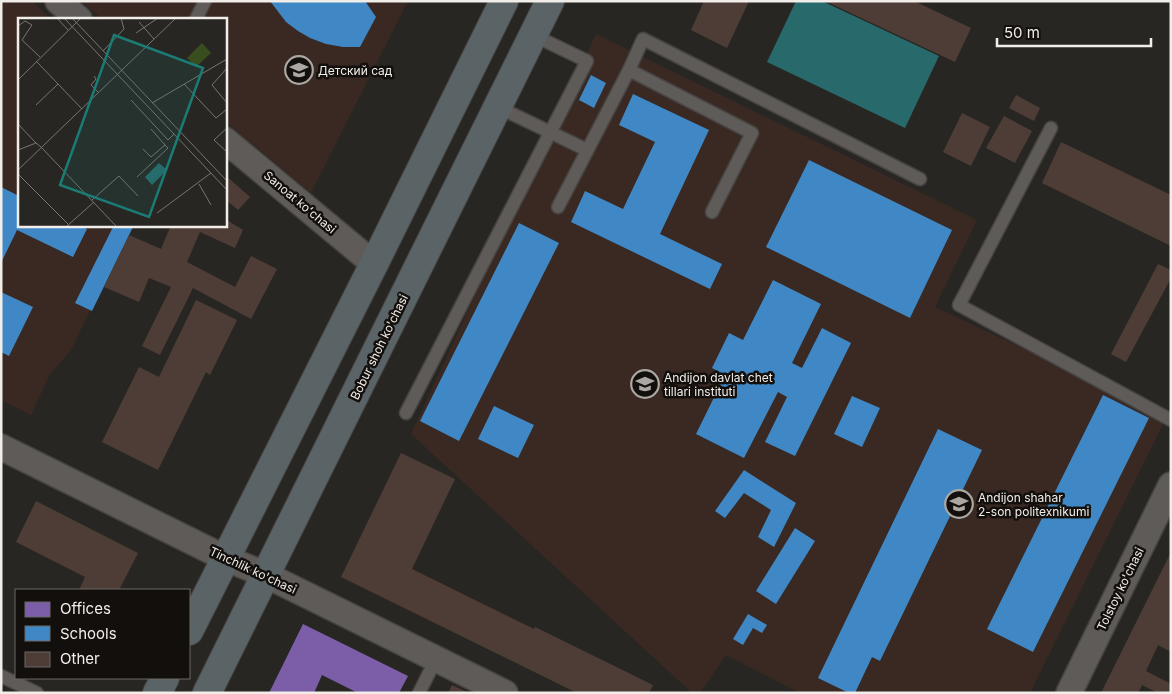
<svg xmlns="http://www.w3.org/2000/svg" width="1172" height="694" font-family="Inter,sans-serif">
<rect width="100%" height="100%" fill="#282623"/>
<!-- education -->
<g fill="#392922">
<polygon points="1,1 31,1 51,19 19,19 19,225 132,225 71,350 50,374 31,415 1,400"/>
<polygon points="81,1 408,1 311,193 225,121 225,19 102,19"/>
<polygon points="596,34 977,220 935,307 1167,416 1030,693 800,693 726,655 700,693 692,693 411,434"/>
</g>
<!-- water -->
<polygon fill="#286a6c" points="796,1 822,1 939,56 905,128 767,62"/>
<!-- offices -->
<polygon fill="#7b5ea7" points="303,624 408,676 399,693 358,693 322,675 314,693 269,693"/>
<!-- schools -->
<g fill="#3f88c5">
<polygon points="270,1 365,1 376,17 360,47 343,47 326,44 310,38 298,31 286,22"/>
<polygon points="591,75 606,83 594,108 579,100"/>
<polygon points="633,94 709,130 660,234 722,264 710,289 571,222 585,191 623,209 655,142 619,125"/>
<polygon points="809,160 952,230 910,318 766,247"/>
<polygon points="1,187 19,196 19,225 78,225 87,229 73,257 17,230 1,263"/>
<polygon points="519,223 559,243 459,441 420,421"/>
<polygon points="114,225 134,225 92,311 75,303"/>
<polygon points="773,280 821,304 792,363 802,368 822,328 851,343 795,456 765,442 787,397 778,392 744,458 696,434 725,375 712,368 729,333 743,340"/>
<polygon points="1,292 33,307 9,356 1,352"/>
<polygon points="1103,395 1149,418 1033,652 987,629"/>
<polygon points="852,396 880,408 862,447 834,434"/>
<polygon points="494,406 534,425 518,458 478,439"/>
<polygon points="938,429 982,450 880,661 872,657 855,693 849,693 818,678"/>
<polygon points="744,470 796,503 774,547 758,537 771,510 744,493 725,518 715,511"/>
<polygon points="795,528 815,541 776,604 756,591"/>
<polygon points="748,614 767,625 762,633 753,628 743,645 733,639"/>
</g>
<!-- building -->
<g fill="#4e3d37">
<polygon points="704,1 749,1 727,48 691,30"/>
<polygon points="825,1 914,1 971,28 955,62"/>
<polygon points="1016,95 1040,108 1034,121 1009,108"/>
<polygon points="962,113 990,127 971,166 943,152"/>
<polygon points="1004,116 1032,131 1015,163 986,148"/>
<polygon points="1061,142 1171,195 1171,246 1042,183"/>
<polygon points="225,175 250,197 238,210 225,199"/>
<polygon points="225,219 243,230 235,248 200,232 187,262 235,287 251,256 277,269 251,319 193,288 160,355 142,346 171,287 149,278 139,302 104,287 129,235 161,249 171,225 225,225"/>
<polygon points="1158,264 1171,270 1171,278 1126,362 1111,354"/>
<polygon points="196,300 237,320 210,375 206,372 158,470 102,442 139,367 159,377"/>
<polygon points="401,453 455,479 412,569 534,629 535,627 653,685 649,693 577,693 341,577"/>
<polygon points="36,501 138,553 119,590 79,590 85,577 16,542"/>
<polygon points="1171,552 1171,652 1158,645 1146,671 1171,684 1171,693 1158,693 1142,685 1138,693 1101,693"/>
<polygon points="452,685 469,693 448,693"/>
</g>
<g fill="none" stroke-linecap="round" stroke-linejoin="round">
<defs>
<g id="service">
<polyline points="196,19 205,1"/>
<polyline points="629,70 643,39 920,179"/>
<polyline points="498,107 587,150"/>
<polyline points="1051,128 959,305 1171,420"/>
<polyline points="558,207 629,70 752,133 712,212"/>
<polyline points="406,413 587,61 533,35"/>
<polyline points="1,676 37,693"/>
<polyline points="419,693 436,659"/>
</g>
<g id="minor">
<polyline points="58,1 79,19"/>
<polyline points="225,140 374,264"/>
<polyline points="1,447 225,558 266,575 505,693"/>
<polyline points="1069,693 1171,485"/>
</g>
<g id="primary">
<polyline points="189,631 374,264 504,1"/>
<polyline points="157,693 165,678"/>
<polyline points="207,693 550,1"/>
</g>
</defs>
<!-- service casing -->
<use href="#service" stroke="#464441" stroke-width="15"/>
<!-- minor casing -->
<use href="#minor" stroke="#464441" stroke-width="28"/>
<!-- primary casing -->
<use href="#primary" stroke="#464441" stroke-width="30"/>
<!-- service -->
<use href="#service" stroke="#5e5b59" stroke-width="12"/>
<!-- minor -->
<use href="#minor" stroke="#5e5b59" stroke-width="25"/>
<!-- primary -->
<use href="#primary" stroke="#5a6467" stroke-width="28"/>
</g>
<!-- icons -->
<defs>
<symbol id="school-ring" viewBox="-11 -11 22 22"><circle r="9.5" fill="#120f0d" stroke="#aba8a4" stroke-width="1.5"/><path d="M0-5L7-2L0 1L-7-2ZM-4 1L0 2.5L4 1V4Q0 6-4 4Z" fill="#aba8a4"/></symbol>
</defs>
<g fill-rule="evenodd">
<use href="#school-ring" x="283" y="54" width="32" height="32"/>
<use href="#school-ring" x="629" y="368" width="32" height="32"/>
<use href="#school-ring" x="943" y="488" width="32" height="32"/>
</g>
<g text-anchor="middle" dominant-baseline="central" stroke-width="5" stroke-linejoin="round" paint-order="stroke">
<!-- poi labels -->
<g font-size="12" fill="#f1eeea" stroke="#120f0d" text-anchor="start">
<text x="318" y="70">Детский сад</text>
<text x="664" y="377">Andijon davlat chet<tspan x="664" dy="14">tillari instituti</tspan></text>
<text x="978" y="497">Andijon shahar<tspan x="978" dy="14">2-son politexnikumi</tspan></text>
</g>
<!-- street labels -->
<g font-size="12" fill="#f1eeea" stroke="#120f0d">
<text transform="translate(300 202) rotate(40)">Sanoat koʻchasi</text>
<text transform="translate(379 347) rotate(-64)">Bobur shoh ko'chasi</text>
<text transform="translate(253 570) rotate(25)">Tinchlik ko'chasi</text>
<text transform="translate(1120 589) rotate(-64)">Tolstoy ko'chasi</text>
</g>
</g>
<!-- overview -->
<g transform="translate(18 18)">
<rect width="209" height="209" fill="#282623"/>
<path d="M184 25 193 35 178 49 169 40Z" fill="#384e1f"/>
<path d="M141 145 149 152 134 167 127 159Z" fill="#286a6c"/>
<path fill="none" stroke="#787673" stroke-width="1" d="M39 0 50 12M46 0 209 172M54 0 209 163M121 4 136 21M0 8 7 3 14 7 4 22 22 39M118 15 140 0M85 33 106 11 103 0M18 43 64 91M209 50 194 67 209 85M76 58 78 61 73 67 81 75M0 62 63 0M166 66 198 100 209 91M113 82 150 122 156 116M134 85 209 41M18 87 40 66M0 106 18 125M209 110 196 122 209 134M125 131 133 139 147 127 133 111M0 132 18 125 23 129 98 208M0 152 158 0M0 156 51 207M119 159 150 130 147 127M181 166 193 187M74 182 101 158 120 178M139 195 193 155M49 208 76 184"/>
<path fill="#1a7c74" fill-opacity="0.15" stroke="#1a7c74" stroke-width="2.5" d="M96 17 185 50 131 199 42 167Z"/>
<rect width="209" height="209" fill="none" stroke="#f1eeea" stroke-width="2.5"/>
</g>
<!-- border -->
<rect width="1172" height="694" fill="none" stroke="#f1eeea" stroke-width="5"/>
<!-- legend -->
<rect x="15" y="589" width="175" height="90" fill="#120f0d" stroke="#6b6865"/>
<rect x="25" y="602" width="25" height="15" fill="#7b5ea7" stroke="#6b6865"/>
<text x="60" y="614" font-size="15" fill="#f1eeea">Offices</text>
<rect x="25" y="626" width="25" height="15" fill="#3f88c5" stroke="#6b6865"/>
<text x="60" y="639" font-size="15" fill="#f1eeea">Schools</text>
<rect x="25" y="652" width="25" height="15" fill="#4e3d37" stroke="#6b6865"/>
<text x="60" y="664" font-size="15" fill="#f1eeea">Other</text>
<!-- scale -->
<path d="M997 38v8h154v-8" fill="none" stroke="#f1eeea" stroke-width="2.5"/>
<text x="1004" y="38" font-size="15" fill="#f1eeea" stroke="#120f0d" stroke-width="4" paint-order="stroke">50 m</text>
</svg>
